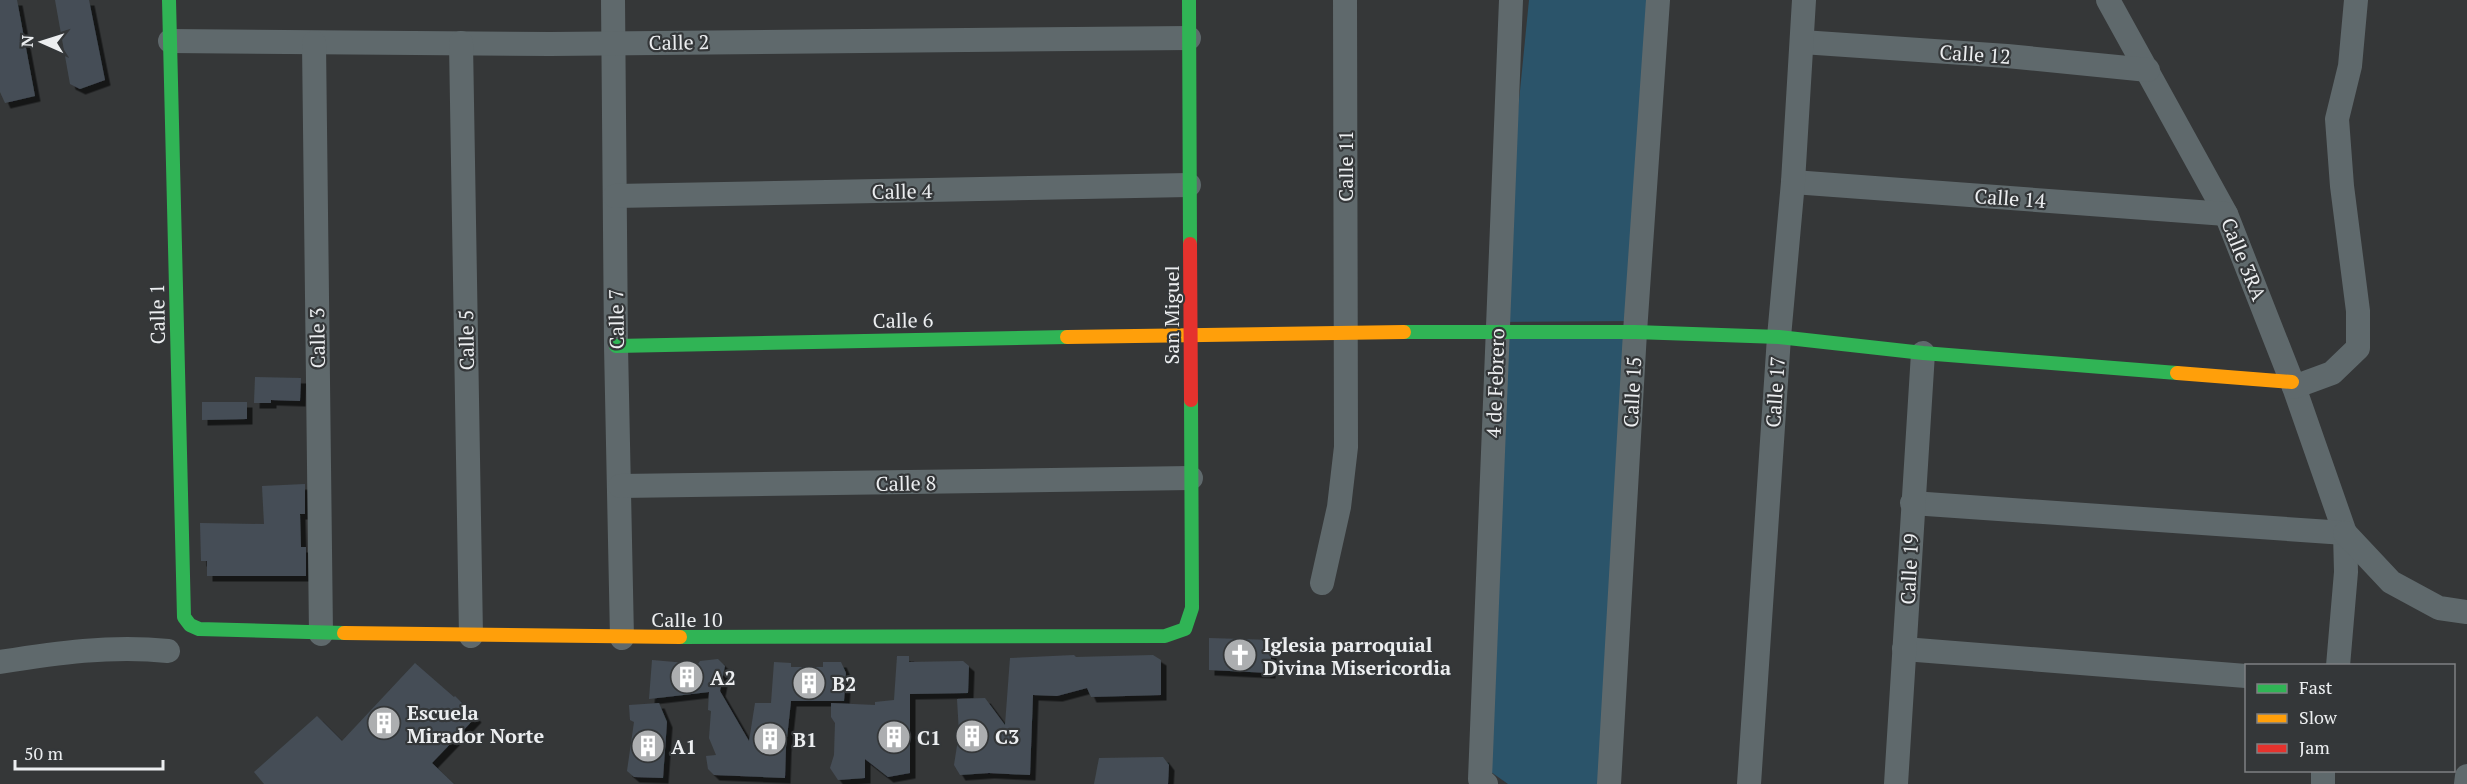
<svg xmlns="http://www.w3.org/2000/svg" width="2467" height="784" font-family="'PT Serif',serif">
<defs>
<filter id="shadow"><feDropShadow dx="5.5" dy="5.5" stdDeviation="0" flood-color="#0009"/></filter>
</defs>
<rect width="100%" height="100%" fill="#353738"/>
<!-- green -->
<g fill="#2b546a">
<polygon points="1529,0 1658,0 1637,321 1497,322"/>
<polygon points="1503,331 1635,332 1609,784 1508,784 1481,765"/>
</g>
<!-- building -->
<g fill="#454d56" filter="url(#shadow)">
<polygon points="0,0 17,0 35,96 5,103 0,92"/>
<polygon points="55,0 89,0 105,80 80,89 70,84"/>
<polygon points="255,377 301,378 300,401 271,400 271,403 254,403"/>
<polygon points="202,402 247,402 247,419 202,420"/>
<polygon points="305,484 305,514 300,514 301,547 306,547 306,576 207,576 207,561 201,561 200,523 264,524 262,486"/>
<polygon points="1209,638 1272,640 1270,673 1209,670"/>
<polygon points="1074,655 1076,657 1153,655 1161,660 1161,695 1091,697 1087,688 1057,696 1033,695 1030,775 989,773 960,775 954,765 959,733 957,699 985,698 1005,725 1010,658"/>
<polygon points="897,656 909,656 909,662 963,661 969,666 968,693 910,694 910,773 888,777 865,759 865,778 838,780 830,768 834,755 835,723 831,717 831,703 875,705 875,702 894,700"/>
<polygon points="718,659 725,666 720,691 749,741 755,703 771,703 774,662 791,663 791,667 823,667 823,662 841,662 846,673 844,701 791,701 786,747 785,778 714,775 708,769 706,756 716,755 709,738 711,711 708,710 709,692 649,699 652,660 698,664 700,661"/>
<polygon points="415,663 454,697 455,696 476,717 432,763 454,784 264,784 254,772 317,716 342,741"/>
<polygon points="659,703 667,722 663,778 634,777 627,771 634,722 630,720 629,705"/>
<polygon points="1163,757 1169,765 1168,784 1094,784 1099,758"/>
</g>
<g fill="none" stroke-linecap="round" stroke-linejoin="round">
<!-- street -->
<g stroke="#5f696c" stroke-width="24">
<polyline points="613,0 616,346 622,638"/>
<polyline points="2108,0 2226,214 2294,387 2345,533 2346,572 2338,666"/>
<polyline points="170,41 550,44 1189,38"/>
<polyline points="1802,42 2007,56 2148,70"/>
<polyline points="314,43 321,634"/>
<polyline points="461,43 471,636"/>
<polyline points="1793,182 2226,214"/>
<polyline points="615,196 1189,185"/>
<polyline points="2294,387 2332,373 2358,348 2358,311 2342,186 2337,119 2350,66 2356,0"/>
<polyline points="620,486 1191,478"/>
<polyline points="1912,503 2345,533"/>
<polyline points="2345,533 2391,582 2439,608 2467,612"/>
<polyline points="1322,583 1339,507 1346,447 1345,0"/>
<polyline points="1904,649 2246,676"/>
<path d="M0 662C56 653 111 645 168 651"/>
<polyline points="1486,784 1480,779 1511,0"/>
<polyline points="1609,784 1635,332 1658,0"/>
<polyline points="1749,784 1779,337 1793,182 1804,0"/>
<polyline points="1896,784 1923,353"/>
<polyline points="2323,784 2323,770"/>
<polyline points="2466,784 2467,776"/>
</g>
<!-- fast -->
<g stroke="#30b455" stroke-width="14">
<polyline points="169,0 184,617 190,625 199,629 344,633"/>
<polyline points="1189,0 1190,244"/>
<polyline points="1404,332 1635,332 1779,337 1923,353 2177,373"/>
<polyline points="616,346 1067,337"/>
<polyline points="680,637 1165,636 1185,629 1192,608 1191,400"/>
</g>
<!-- slow -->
<g stroke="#ff9f0a" stroke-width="14">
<polyline points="1067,337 1404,332"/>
<polyline points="2177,373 2292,382"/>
<polyline points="344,633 680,637"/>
</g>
<!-- jam -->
<polyline stroke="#e5322d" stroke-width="14" points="1190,244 1191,400"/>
</g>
<!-- icons -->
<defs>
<symbol id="church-disc" viewBox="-11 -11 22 22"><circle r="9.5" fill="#acaeb0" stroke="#343739"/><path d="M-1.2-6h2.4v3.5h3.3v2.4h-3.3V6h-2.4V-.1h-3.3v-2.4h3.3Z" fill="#fff"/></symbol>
<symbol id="building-disc" viewBox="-11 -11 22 22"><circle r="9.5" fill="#acaeb0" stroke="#343739"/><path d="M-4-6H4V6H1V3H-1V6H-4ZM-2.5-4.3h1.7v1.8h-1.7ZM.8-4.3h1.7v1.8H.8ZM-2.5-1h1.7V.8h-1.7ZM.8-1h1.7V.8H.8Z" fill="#fff"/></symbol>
</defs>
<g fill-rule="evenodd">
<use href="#church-disc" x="1221" y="636" width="38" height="38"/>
<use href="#building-disc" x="668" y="658" width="38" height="38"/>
<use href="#building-disc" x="790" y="664" width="38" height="38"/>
<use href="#building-disc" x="365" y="704" width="38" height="38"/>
<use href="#building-disc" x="953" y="717" width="38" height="38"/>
<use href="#building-disc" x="875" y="718" width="38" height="38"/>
<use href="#building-disc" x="751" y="720" width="38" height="38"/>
<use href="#building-disc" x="629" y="727" width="38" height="38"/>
</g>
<g text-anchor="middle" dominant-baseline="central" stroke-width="4.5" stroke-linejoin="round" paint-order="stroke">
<!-- street labels -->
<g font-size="20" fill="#eceef0" stroke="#343739">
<text transform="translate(679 42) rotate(-1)">Calle 2</text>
<text transform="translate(1975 54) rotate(4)">Calle 12</text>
<text transform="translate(1345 166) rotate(-90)">Calle 11</text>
<text transform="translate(902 191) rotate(-1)">Calle 4</text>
<text transform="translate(2010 198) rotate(4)">Calle 14</text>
<text transform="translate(2244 259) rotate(68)">Calle 3RA</text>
<text transform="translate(157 314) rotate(-91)">Calle 1</text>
<text transform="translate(1171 315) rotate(-90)">San Miguel</text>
<text transform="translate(616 319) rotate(-91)">Calle 7</text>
<text transform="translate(903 320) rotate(-1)">Calle 6</text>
<text transform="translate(317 338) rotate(-91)">Calle 3</text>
<text transform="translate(466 340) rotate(-91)">Calle 5</text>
<text transform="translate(1495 383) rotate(-88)">4 de Febrero</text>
<text transform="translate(1632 392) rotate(-87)">Calle 15</text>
<text transform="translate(1775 392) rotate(-86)">Calle 17</text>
<text transform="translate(906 483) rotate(-1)">Calle 8</text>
<text transform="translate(1909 569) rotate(-87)">Calle 19</text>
<text x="687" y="619">Calle 10</text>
</g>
<!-- poi labels -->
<g font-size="20" font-weight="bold" fill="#eceef0" stroke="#343739" text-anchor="start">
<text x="1263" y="644">Iglesia parroquial<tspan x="1263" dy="23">Divina Misericordia</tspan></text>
<text x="710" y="677">A2</text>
<text x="832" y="683">B2</text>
<text x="407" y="712">Escuela<tspan x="407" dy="23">Mirador Norte</tspan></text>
<text x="995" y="736">C3</text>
<text x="917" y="737">C1</text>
<text x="793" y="739">B1</text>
<text x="671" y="746">A1</text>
</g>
</g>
<!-- legend -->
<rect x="2245" y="664" width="210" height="108" fill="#343739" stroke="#7e8082" stroke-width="1.5"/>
<rect x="2257" y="684" width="30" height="9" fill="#30b455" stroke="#7e8082" stroke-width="1.5"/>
<text x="2299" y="694" font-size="18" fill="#eceef0">Fast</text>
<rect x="2257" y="714" width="30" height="9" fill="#ff9f0a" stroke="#7e8082" stroke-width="1.5"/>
<text x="2299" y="724" font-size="18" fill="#eceef0">Slow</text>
<rect x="2257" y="744" width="30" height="9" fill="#e5322d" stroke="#7e8082" stroke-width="1.5"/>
<text x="2299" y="754" font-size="18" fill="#eceef0">Jam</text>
<!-- north arrow -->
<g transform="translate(42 42) rotate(273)" stroke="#343739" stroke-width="4.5" paint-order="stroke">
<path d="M0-4.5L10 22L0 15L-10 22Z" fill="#eceef0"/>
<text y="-9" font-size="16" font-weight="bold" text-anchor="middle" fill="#eceef0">N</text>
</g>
<!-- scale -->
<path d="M15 760v9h148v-9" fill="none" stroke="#eceef0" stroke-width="3"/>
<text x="24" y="760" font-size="18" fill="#eceef0" stroke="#343739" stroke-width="4.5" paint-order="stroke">50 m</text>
</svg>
